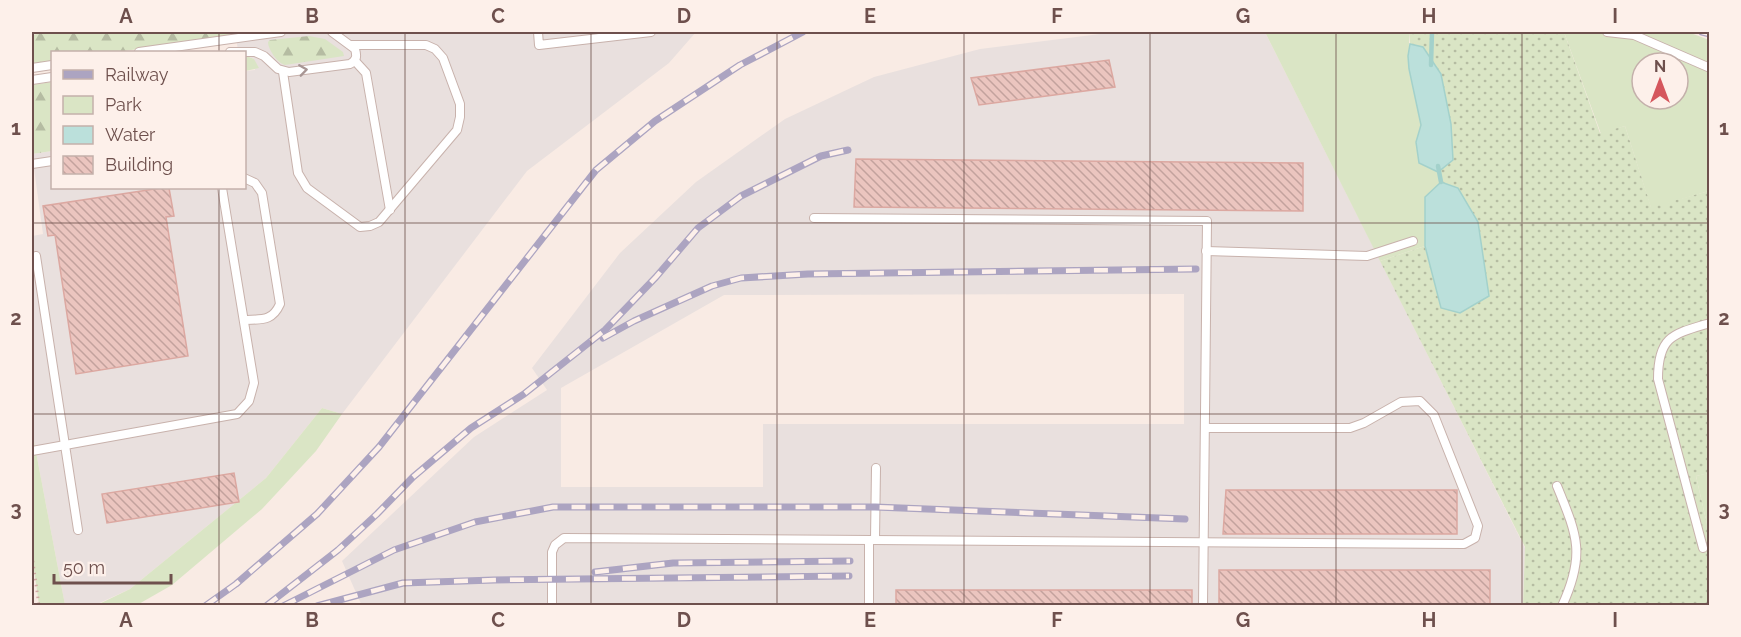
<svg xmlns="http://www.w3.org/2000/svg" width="1741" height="637" font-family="Raleway,sans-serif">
<defs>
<pattern id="forest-firs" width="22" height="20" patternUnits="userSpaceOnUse" patternTransform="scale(1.5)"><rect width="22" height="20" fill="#dae5c5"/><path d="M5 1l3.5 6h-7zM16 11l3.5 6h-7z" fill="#b5bca2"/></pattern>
<pattern id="garden-dots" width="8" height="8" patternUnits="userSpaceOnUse" patternTransform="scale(1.5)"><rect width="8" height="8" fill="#dae5c5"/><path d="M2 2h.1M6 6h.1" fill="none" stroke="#b5bca2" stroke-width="1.8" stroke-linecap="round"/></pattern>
<pattern id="building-back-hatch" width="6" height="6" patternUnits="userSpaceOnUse" patternTransform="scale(1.5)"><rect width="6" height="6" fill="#ebc5bf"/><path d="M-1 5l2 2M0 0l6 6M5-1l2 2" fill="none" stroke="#c3a29d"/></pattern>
</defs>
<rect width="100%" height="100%" fill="#f9ebe4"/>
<!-- industrial -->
<g fill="#e9e0de" fill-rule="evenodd">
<polygon points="260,32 696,32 669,63 527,171 342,414 322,408 266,478 130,589 95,605 65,605 32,431 32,236 43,234 32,154 52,151 52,188 244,188 245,71 255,70 254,59 238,52 236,35"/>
<path d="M1116 32H1265L1525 548 1523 606H362L342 561 474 437 547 390 532 368 620 253 696 182 785 119 874 77 980 49ZM1184 294V424H763V487H561V388L724 295Z"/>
</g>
<!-- green -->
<g fill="#dae5c5" fill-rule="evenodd">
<polygon points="1265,32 1409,32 1409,69 1421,125 1416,142 1419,163 1438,172 1441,182 1425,197 1425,246 1380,261"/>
<path d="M1564 32H1688L1709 40V191L1651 208 1625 126 1601 134ZM1642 63H1678V99H1642Z"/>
<polygon points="322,408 342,414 316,451 262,509 172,585 137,605 95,606 130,589 266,478"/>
<polygon points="32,431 65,605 39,605 32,555"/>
<polygon points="1709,473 1709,533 1696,476"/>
</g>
<!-- forest -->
<g fill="url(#forest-firs)">
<polygon points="49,32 260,32 117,52 52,52 52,62 32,65 32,35"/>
<path d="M309 36 325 39 343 52 344 56 285 65C277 63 268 49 268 42L270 40Z"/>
<polygon points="244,55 254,59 259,68 245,71"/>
<polygon points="52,82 52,151 32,154 32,85"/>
</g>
<!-- garden -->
<polygon fill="url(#garden-dots)" points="1409,32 1564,32 1600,133 1625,126 1651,207 1709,191 1710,473 1696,476 1709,533 1709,605 1523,605 1525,547 1380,261 1425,246 1441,308 1478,222 1458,188 1441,182 1438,172 1453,160 1423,47 1410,44"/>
<!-- water -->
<g fill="#bbe0db" stroke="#a3d1cb" stroke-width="1.5">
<polygon points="1410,44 1423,47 1441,74 1451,124 1453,160 1438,172 1419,163 1416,142 1421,125 1409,69 1408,56"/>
<polygon points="1441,182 1458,188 1478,222 1489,296 1460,313 1441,308 1425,246 1425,197"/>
</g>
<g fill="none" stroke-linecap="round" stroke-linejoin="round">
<!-- stream -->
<g stroke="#a3d1cb" stroke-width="4.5">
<polyline points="1431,65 1432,32"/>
<polyline points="1438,166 1441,182"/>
</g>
</g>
<!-- building -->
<g fill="url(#building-back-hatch)" stroke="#dca8a1" stroke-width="1.5">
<polygon points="1109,60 1115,87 979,105 971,78"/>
<polygon points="856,159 1303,163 1303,211 854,207"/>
<polygon points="161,188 169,188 174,216 166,217 188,356 76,374 55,235 48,236 43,206"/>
<polygon points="234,473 239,502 107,523 102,494"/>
<polygon points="1226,490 1457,490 1457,534 1223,534"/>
<rect x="1219" y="570" width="271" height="36"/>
<rect x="896" y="590" width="296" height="16"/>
<polygon points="860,604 860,606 709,606"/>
</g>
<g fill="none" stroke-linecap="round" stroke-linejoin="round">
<defs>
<g id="service">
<polyline points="538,32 539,45 651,32"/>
<polyline points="1607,32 1634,35 1710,68"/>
<polyline points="139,52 281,32"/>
<path d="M230 52H255L264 56 278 69 289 72 350 64C357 60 357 56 355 49L332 32"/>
<polyline points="355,61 366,73 390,210"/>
<polyline points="32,68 52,65"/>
<polyline points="283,72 298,173 307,188 360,227 370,226 379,222 457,130 460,117 460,104 443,58 435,49 426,45 352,45"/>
<polyline points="32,80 52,77"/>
<polyline points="32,164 52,161"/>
<polyline points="814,218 1207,221 1203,606"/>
<polyline points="1206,251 1367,256 1413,241"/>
<polyline points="36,256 78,530"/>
<path d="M244 320C261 319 272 322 280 304L262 193 255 183 244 178"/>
<polyline points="32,451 237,414 249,401 254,383 222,188"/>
<path d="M1557 486C1577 535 1586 554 1562 606"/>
<polyline points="869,540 869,606"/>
<polyline points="875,540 876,468"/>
<path d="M1703 548 1658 379C1658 336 1673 334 1710 323"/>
<polyline points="552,606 552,552 555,545 564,538 1464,544 1475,538 1478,526 1434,415 1420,401 1401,402 1364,423 1350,428 1205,428"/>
</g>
</defs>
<!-- service casing -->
<use href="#service" stroke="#c8b2ac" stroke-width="10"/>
<!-- path -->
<polyline stroke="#d0a8a3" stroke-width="3" stroke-dasharray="1.5 4.5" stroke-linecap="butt" points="32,555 39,606"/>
<!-- service -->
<use href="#service" stroke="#fff" stroke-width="8"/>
<defs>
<g id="rail">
<polyline points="1702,32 1710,34"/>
<polyline points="603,338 634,321 712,286 741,278 808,274 1196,269"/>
<polyline points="595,572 673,563 850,561"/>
<polyline points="205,606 236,584 317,514 379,447 596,170 655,121 740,65 803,32"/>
<polyline points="266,606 338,550 377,514 413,477 471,428 524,394 605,330 656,277 698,228 741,196 821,156 848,150"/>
<polyline points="283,606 394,550 475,522 553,507 875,507 1185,519"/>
<polyline points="317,606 403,583 494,580 849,576"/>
</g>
</defs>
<!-- rail casing -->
<use href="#rail" stroke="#aca4c1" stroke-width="7"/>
<!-- rail -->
<use href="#rail" stroke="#fdf0ea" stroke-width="4.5" stroke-dasharray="14" stroke-linecap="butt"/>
</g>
<!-- one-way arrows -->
<defs><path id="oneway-chevron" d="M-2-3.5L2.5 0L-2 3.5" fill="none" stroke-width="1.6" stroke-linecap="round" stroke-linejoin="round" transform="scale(1.5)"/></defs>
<use stroke="#a89694" href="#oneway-chevron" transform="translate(303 70) rotate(-8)"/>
<!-- grid -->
<path fill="none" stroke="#6e504d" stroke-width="1.5" stroke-opacity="0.55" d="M219 32V52M405 32V606M591 32V606M777 32V606M964 32V606M1150 32V606M1336 32V606M1522 32V606M219 188V606M32 223H1710M32 414H1710"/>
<!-- border -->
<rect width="1741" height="637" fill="none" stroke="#fdf0ea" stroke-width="66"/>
<!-- legend -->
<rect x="51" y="51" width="195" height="138" fill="#fdf0ea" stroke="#c4b0ab" stroke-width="1.5"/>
<rect x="63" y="70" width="30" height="9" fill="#aca4c1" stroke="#c4b0ab" stroke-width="1.5"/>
<text x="105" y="81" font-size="18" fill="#6e504d">Railway</text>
<rect x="63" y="96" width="30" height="18" fill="#dae5c5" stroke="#c4b0ab" stroke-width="1.5"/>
<text x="105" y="111" font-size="18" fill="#6e504d">Park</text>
<rect x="63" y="126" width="30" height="18" fill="#bbe0db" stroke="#c4b0ab" stroke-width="1.5"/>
<text x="105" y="141" font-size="18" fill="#6e504d">Water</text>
<rect x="63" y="156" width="30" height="18" fill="url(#building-back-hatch)" stroke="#c4b0ab" stroke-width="1.5"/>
<text x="105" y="171" font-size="18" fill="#6e504d">Building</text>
<!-- north arrow -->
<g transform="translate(1660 81)"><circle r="28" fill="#fdf0ea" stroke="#c4b0ab" stroke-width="1.5"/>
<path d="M0-4.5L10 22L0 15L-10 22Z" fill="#d5575d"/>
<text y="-9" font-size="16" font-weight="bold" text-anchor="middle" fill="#6e504d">N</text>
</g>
<!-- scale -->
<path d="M54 574v9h117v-9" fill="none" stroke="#6e504d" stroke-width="3"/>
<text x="63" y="574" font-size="18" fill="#6e504d" stroke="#fdf0ea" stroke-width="4.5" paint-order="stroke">50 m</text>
<rect x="33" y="33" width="1675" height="571" fill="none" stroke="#6e504d" stroke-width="2"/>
<g font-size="20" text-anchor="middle" font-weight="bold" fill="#6e504d">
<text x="126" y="23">A</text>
<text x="312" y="23">B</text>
<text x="498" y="23">C</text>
<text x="684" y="23">D</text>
<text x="870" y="23">E</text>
<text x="1057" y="23">F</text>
<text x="1243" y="23">G</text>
<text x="1429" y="23">H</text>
<text x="1615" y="23">I</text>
<text x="16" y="135">1</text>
<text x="1724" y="135">1</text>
<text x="16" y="325">2</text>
<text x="1724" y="325">2</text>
<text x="16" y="516">3</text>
<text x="1724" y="516">3</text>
<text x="126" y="627">A</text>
<text x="312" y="627">B</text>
<text x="498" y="627">C</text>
<text x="684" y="627">D</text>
<text x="870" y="627">E</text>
<text x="1057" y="627">F</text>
<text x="1243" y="627">G</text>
<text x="1429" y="627">H</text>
<text x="1615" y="627">I</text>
</g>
</svg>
